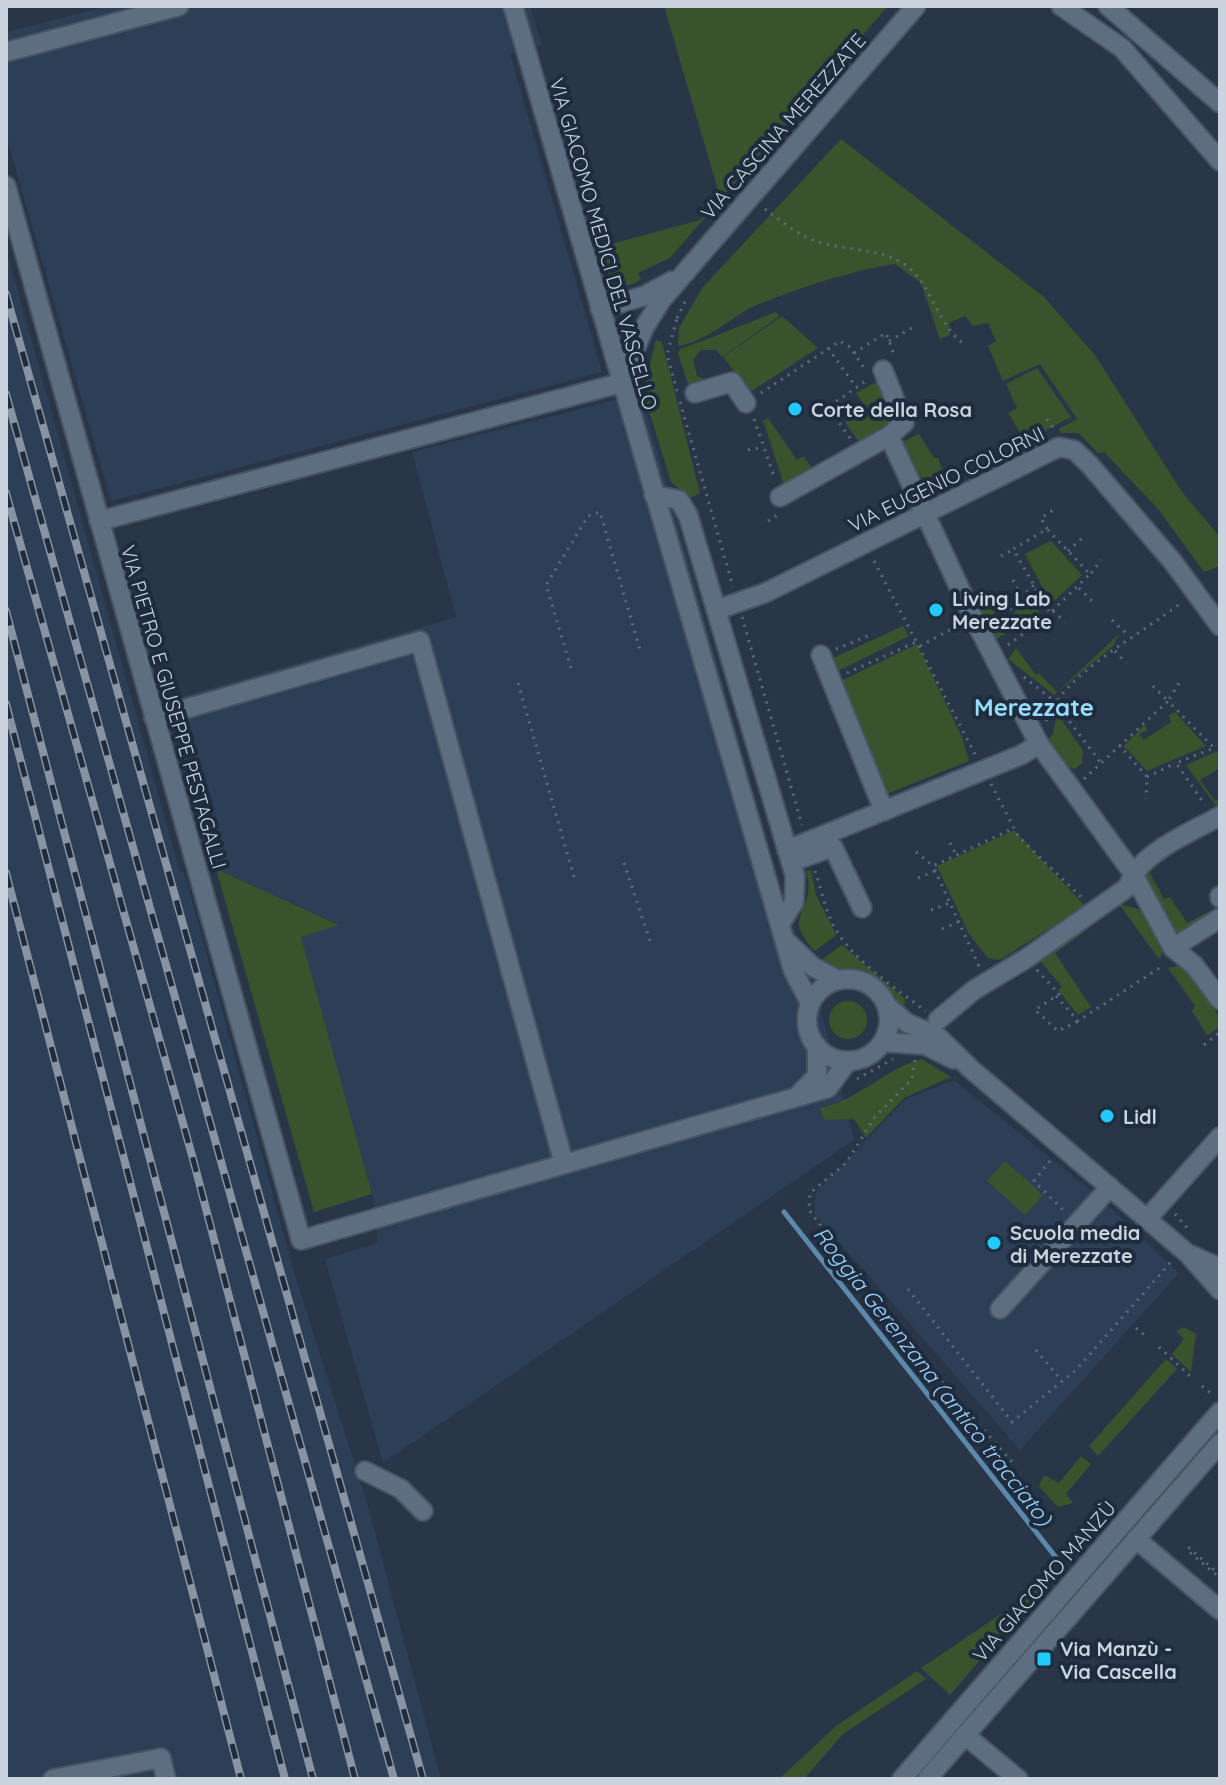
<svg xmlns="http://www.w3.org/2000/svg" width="1226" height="1785" font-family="Quicksand,sans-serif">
<rect width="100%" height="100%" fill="#283647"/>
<!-- built -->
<g fill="#2c3f56">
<polygon points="109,6 530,6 542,45 510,54 602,372 111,501 6,135 6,32"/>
<polygon points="6,249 180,872 184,872 295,1275 368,1506 441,1779 6,1779"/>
<polygon points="640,390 787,911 819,1003 854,1140 383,1463 325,1259 378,1243 372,1194 300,936 338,924 216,869 166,701 456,617 412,452 611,401"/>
<polygon points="954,1080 1100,1198 1179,1273 1020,1450 814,1213 816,1192 906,1099"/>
</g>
<!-- green -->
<g fill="#39532d">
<path d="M664 6H888L670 258 638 273 641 279C632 288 619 286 609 279L600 247 700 220 720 197Z"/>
<path d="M841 139 1044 297 1095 355 1182 492 1220 537V566L1204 572 1158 509 1104 452 1098 453 1079 433H1060L1059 429 1077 419 1040 364 1003 381 988 346 996 341 988 323 973 326 965 316 949 323 950 335 940 339 921 283 895 264C850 271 802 287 759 304 732 315 708 342 678 346L679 328 702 288Z"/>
<polygon points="776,312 780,316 722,357 716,350 701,350 693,360 697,376 709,380 721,374 723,379 689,387 678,353 681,349"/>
<polygon points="782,316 818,348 750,392 723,357"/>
<polygon points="656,340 662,342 700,493 690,498 671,482 647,405 646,380"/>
<polygon points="1037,368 1071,417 1025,441 1008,413 1017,408 1006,384"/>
<polygon points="878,381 894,421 859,442 845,422 866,408 856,393"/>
<polygon points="768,418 797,460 803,456 812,468 784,485 763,420"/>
<path d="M919 434 934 458H938L945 477 934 484C914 476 909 460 904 441Z"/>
<polygon points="1051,541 1082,575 1051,604 1025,554"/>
<polygon points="1030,595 1040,614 996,639 979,610 989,605 1003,625"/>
<polygon points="903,626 909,636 838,671 833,658"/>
<polygon points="1119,634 1113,646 1054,695 1008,659 1016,648 1036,675 1039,673 1057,692"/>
<polygon points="917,644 962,737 969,761 884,795 839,682"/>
<polygon points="1175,712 1206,746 1147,771 1124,746 1144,725 1148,730 1139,734 1144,740 1171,722 1169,715"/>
<polygon points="1057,713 1083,751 1082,763 1075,769 1066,766 1047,741 1053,734"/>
<polygon points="1220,750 1220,768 1200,780 1215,801 1220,798 1220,811 1186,765"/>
<polygon points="1220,821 1220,825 1147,868 1164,899 1170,897 1187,923 1220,906 1220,913 1182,938 1173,933 1142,873 1145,868"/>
<polygon points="1014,830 1085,906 1000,960 988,958 969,934 937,866"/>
<polygon points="216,869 339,925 301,937 372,1194 314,1212"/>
<path d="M811 870 816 895 836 935 815 951C778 913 819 912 806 871Z"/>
<polygon points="1119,904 1142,910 1166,947 1159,959"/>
<polygon points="1080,927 1084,932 1055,953 1091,1007 1078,1015 1058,990 1062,987 1037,957"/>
<polygon points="842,945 905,999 904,1014 878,981 819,962"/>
<polygon points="1178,966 1188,971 1220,1018 1220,1027 1207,1035 1192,1011 1195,1006 1168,968"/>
<circle cx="848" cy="1020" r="19"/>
<path d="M922 1059 951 1077 904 1098 866 1138 854 1119 824 1120 820 1108C858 1101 885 1068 922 1059Z"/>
<polygon points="1005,1161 1043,1195 1025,1215 987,1181"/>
<polygon points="1184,1327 1196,1334 1191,1372 1172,1354 1184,1339 1176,1331"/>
<polygon points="1166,1359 1177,1369 1098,1456 1089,1446"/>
<polygon points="1081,1456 1091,1464 1066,1494 1073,1503 1058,1507 1039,1486 1044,1475 1059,1483"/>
<polygon points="1044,1585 950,1695 921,1668"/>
<polygon points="917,1671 926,1679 843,1734 804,1779 779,1779 836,1726"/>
</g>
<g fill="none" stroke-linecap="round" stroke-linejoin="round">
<!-- stream -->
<polyline stroke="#5c89ab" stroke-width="5" points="784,1212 1058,1560"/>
<defs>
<g id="minor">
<polyline points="513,6 793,970 810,1003"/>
<polyline points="1061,6 1122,48 1220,161"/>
<polyline points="1108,6 1220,103"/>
<polyline points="6,52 179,6"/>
<polyline points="6,186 301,1240 828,1088 848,1061"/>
<polyline points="600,309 644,296 672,281"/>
<polyline points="883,370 904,423 889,436 973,617 1039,744 1132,872 1173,948 1194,965 1220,1000"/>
<polyline points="621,383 644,328 662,299 916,6"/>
<polyline points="695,393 732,382 746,403"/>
<polyline points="654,495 679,500 688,515 795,876 794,902 780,924"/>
<polyline points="780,497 889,436"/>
<polyline points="99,521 621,383"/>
<polyline points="716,610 765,593 1059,447 1074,450 1089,464 1173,562 1220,626"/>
<polyline points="821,655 884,811"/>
<polyline points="154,718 420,641 564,1164"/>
<polyline points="787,850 1021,755 1039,744"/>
<polyline points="791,862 833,847 862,908"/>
<polyline points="1220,896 1220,898"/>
<polyline points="787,942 813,967 838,980"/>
<polyline points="1173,948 1220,918"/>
<circle cx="848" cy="1020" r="41"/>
<polyline points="887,1006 907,1023 937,1036 971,1069 1188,1254 1220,1290"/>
<path d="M938 1020 974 990 1027 958 1128 887C1138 853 1190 833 1220 816"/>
<polyline points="883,1042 925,1045 953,1059"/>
<polyline points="800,1093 817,1076 817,1047"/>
<polyline points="1147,1219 1220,1137"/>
<polyline points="1191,1255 1220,1268"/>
<polyline points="1000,1309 1110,1187"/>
<polyline points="365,1471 401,1489 423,1511"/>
<polyline points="1136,1539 1220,1610"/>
<polyline points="965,1735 1018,1779"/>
<polyline points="53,1779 161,1758 166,1779"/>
<polyline points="902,1779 1220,1412"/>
<polyline points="927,1779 1220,1443"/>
</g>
</defs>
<!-- minor casing -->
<use href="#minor" stroke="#485462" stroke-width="22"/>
<!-- path -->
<g stroke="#5f6c7b" stroke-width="3" stroke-dasharray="2 6" stroke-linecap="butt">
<path d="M765 209C781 221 799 236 818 242 847 251 884 248 908 267 933 287 936 324 966 346"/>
<polyline points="677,318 686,300"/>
<polyline points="889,341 915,326"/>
<polyline points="828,348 856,387"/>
<polyline points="854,353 886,333 895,357"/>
<polyline points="677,391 667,355 677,318"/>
<polyline points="761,393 840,341 850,347 866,371"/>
<polyline points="680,402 733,587"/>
<polyline points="754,419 775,479"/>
<polyline points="1047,419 1054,429"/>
<polyline points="850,438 828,407 869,379"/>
<polyline points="748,450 763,447"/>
<polyline points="768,521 779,514"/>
<polyline points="1047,529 1041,518 1053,510"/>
<polyline points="1068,551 1082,538"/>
<polyline points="1001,556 1012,550"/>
<polyline points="874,561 976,756"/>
<polyline points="1091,573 1101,560"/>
<polyline points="1013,580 1022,597"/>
<polyline points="1079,588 1092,601"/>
<polyline points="1053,611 1065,622"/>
<polyline points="1004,615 1034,585"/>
<polyline points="742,617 802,825"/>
<polyline points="1112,620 1129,636"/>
<polyline points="1008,645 1045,618 1090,574 1047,529 1013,549 1050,613"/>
<polyline points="920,646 959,625"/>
<polyline points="836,649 873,634"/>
<polyline points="1115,651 1126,663"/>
<polyline points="571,668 546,585 588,516 600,512 640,650"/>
<polyline points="847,673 916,642"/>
<polyline points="1024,677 1054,701 1101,763"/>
<polyline points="518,683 574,877"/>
<polyline points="1153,686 1168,701 1182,678"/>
<path d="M1046 721C1064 672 1143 634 1182 602"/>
<polyline points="1119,745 1147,777 1146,799"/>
<polyline points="1147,777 1176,763"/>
<polyline points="1084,779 1168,701 1214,748 1176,763 1205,805"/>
<polyline points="991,784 1018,836 1082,898"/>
<polyline points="950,843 956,855"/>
<polyline points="916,852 933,866"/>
<polyline points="624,863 650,941"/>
<path d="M815 871C821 888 825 909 833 925 852 960 895 988 926 1011"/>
<polyline points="918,878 935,871"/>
<polyline points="931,910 950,903"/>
<polyline points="942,929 958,922"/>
<polyline points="979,966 933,866 1014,828"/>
<polyline points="1037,970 1059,994 1035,1010 1058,1031 1078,1021"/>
<polyline points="1056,996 1078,1021 1164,965"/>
<polyline points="1204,1045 1220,1032"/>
<polyline points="915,1060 912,1079 875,1117 846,1163 810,1193 809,1210 926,1364 1013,1463"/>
<polyline points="857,1079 893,1059"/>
<polyline points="1050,1161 1034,1181 1064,1211"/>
<polyline points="1175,1214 1188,1229"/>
<polyline points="908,1289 1012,1422 1076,1370 1171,1262"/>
<polyline points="1136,1328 1148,1338"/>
<polyline points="1159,1347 1190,1376"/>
<polyline points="1036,1350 1062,1381"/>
<polyline points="1202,1386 1214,1396"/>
<polyline points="1220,1575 1189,1548 1187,1550 1220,1578"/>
</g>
<!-- minor -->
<use href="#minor" stroke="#5d6e81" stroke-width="18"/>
<defs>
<g id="rail">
<polyline points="6,294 423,1779"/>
<polyline points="6,394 394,1779"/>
<polyline points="6,493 193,1159 355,1779"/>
<polyline points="6,611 313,1779"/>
<polyline points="6,704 285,1779"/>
<polyline points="6,873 241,1779"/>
</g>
</defs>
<!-- rail casing -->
<use href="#rail" stroke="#8894a1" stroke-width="8"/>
<!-- rail -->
<use href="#rail" stroke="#1e2c3d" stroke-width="5" stroke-dasharray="15" stroke-linecap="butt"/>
</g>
<!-- markers -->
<g fill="#21c9fd" stroke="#1e2c3d" stroke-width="3">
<circle cx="795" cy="409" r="8"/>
<circle cx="936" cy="610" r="8"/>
<circle cx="1107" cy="1116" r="8"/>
<circle cx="994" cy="1243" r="8"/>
<rect x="1036" y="1651" width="16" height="16" rx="4"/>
</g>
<g text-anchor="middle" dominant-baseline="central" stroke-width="8" stroke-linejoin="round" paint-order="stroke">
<!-- street labels -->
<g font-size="20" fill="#cad3de" stroke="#1e2c3d">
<text transform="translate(783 126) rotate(-49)">VIA CASCINA MEREZZATE</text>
<text transform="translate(604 244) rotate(74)">VIA GIACOMO MEDICI DEL VASCELLO</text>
<text transform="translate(946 479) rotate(-26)">VIA EUGENIO COLORNI</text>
<text transform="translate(174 707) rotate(74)">VIA PIETRO E GIUSEPPE PESTAGALLI</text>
<text transform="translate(1044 1581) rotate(-49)">VIA GIACOMO MANZÙ</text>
</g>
<!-- poi labels -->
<g font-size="20" font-weight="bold" fill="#cad3de" stroke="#1e2c3d" text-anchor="start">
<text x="811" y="409">Corte della Rosa</text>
<text x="952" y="598">Living Lab<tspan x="952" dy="23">Merezzate</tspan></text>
<text x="1123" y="1116">Lidl</text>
<text x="1010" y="1232">Scuola media<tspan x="1010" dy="23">di Merezzate</tspan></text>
<text x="1060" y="1648">Via Manzù -<tspan x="1060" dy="23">Via Cascella</tspan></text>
</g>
<!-- water labels -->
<g font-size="22" font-style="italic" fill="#9dd3fd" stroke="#1e2c3d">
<text transform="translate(933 1376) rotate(52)">Roggia Gerenzana (antico tracciato)</text>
</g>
<!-- quarter labels -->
<g font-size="24" font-weight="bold" fill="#97dcf9" stroke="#1e2c3d">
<text x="1034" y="707">Merezzate</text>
</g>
</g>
<!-- border -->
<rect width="1226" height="1785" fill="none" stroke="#cad3de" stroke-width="16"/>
</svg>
